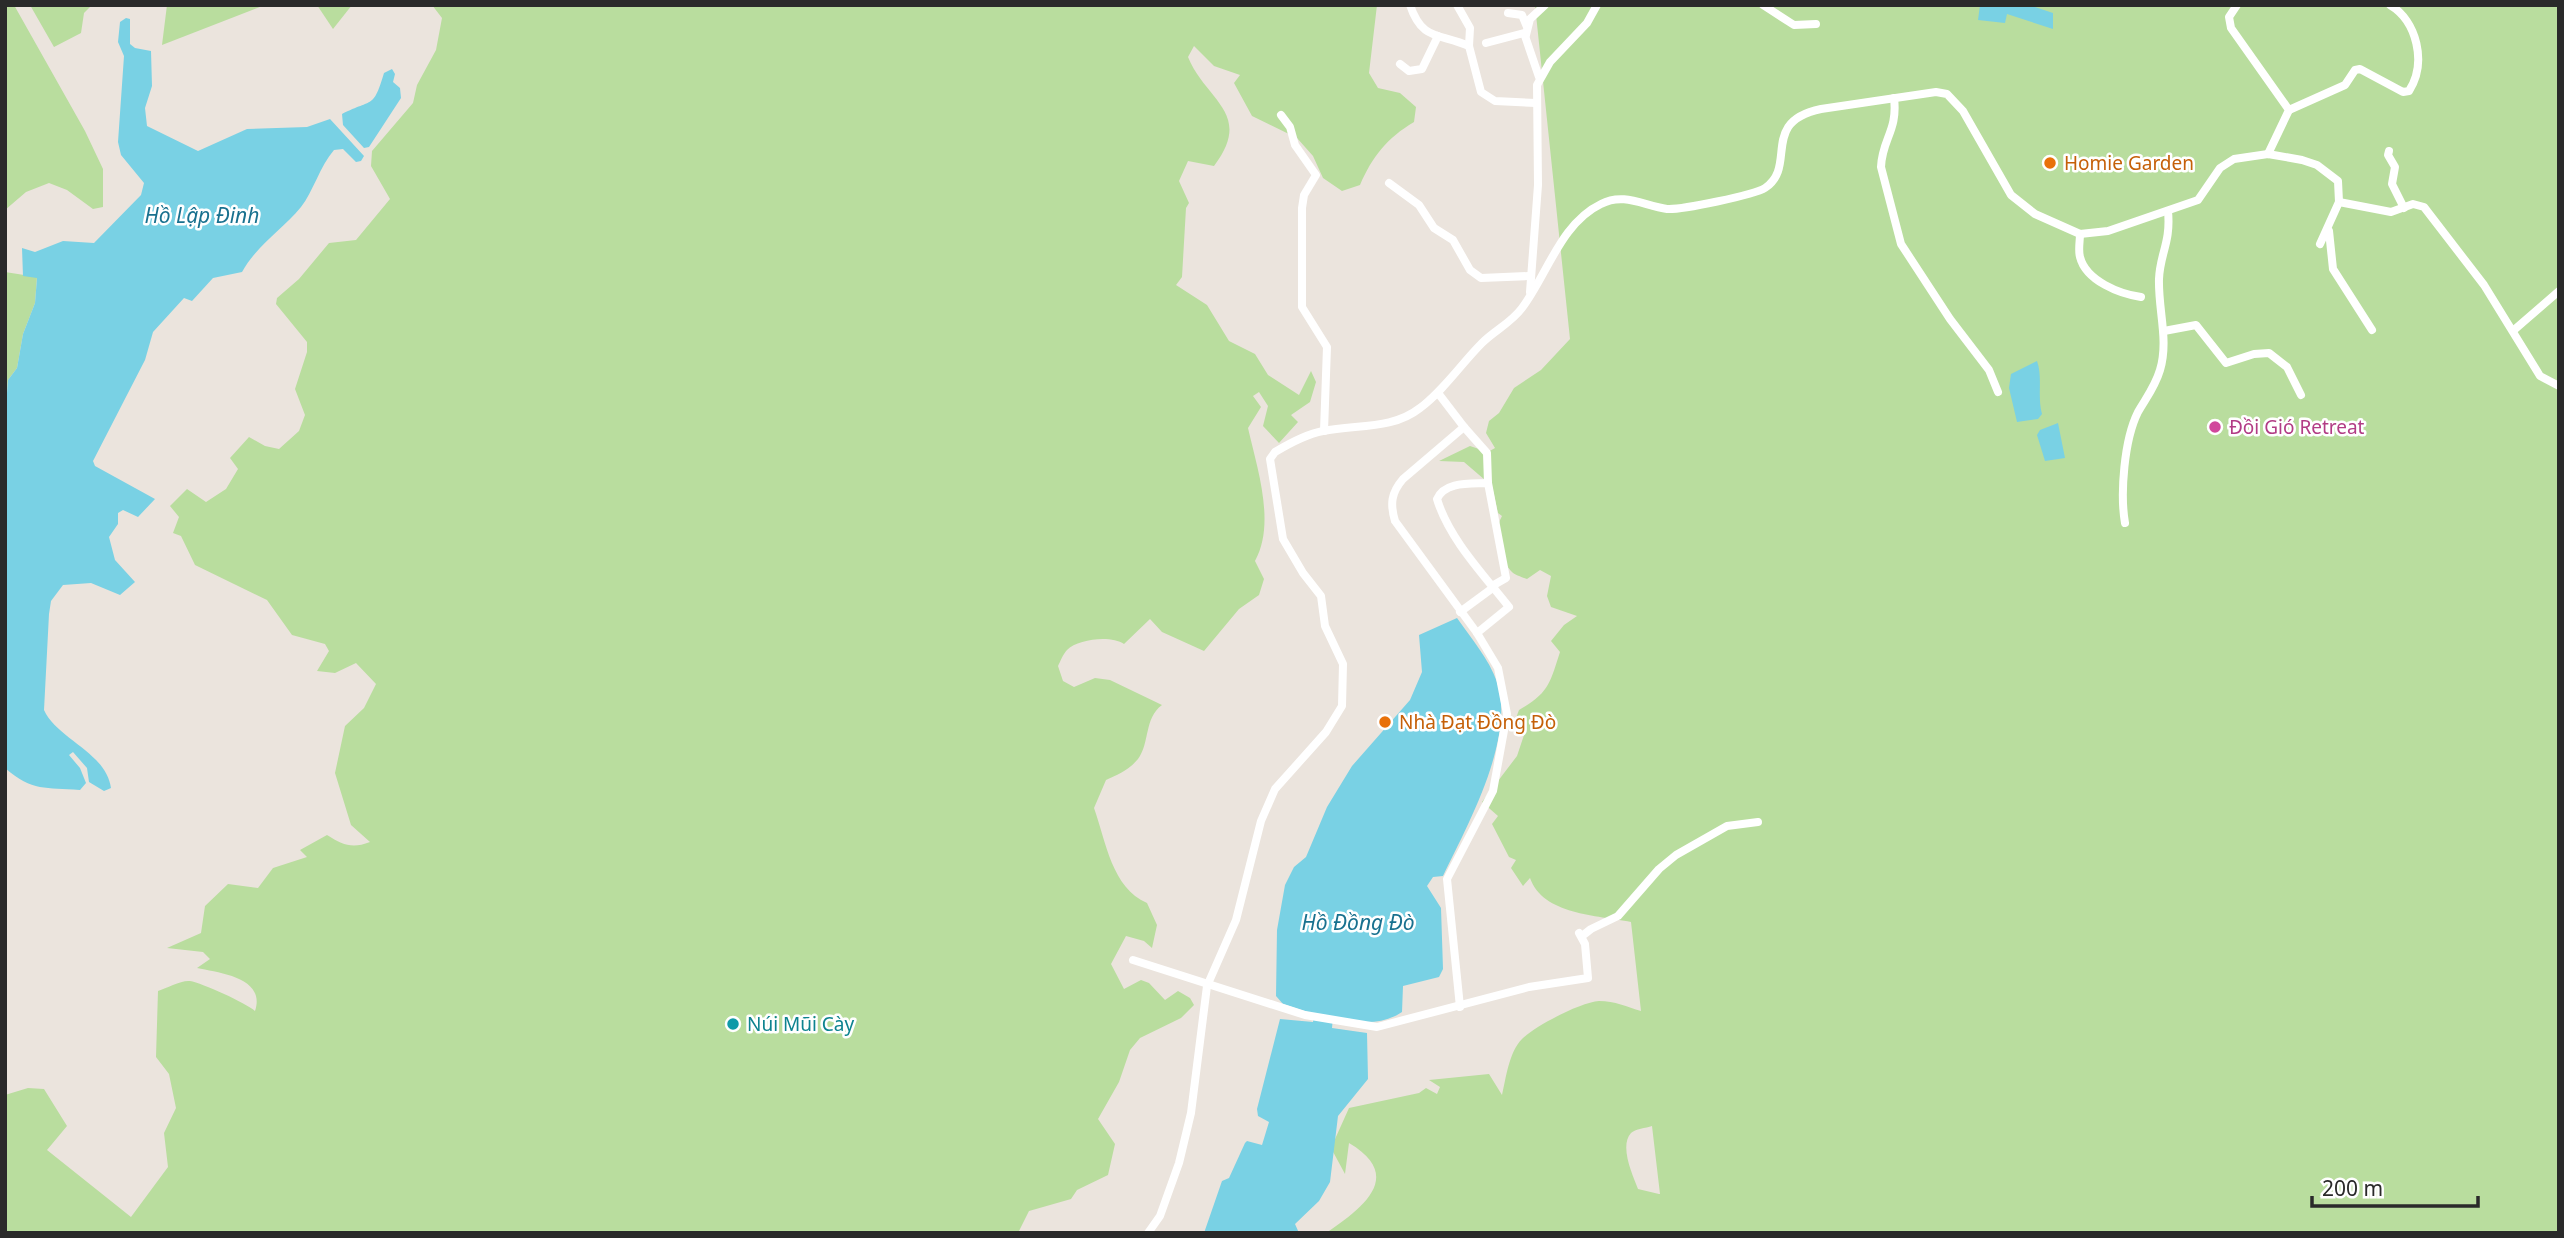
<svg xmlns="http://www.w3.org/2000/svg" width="2564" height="1238" font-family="'Noto Sans',sans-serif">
<rect width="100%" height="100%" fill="#ebe4dd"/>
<!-- green -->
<g fill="#b9dd9e" fill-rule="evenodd">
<polygon points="5,5 14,5 85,131 103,169 103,207 93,209 67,190 49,183 26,192 5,210"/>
<polygon points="30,5 92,5 84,13 81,33 54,47"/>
<polygon points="167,5 265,5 162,45"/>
<polygon points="317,5 352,5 333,29"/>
<path d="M432 5H1377L1369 73 1378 88 1400 93 1416 107 1414 122C1387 138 1372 157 1360 185L1342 191 1323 178 1313 156 1297 138 1252 116 1234 83 1240 75 1214 66 1194 46 1188 57C1206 101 1254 113 1214 166L1188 161 1179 181 1189 203 1186 208 1182 277 1176 285 1207 305 1229 341 1255 354 1268 375 1299 395 1311 371 1316 382 1310 402 1291 415 1298 422 1279 443 1263 426 1268 406 1259 392 1253 396 1261 407 1248 428C1257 468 1276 523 1255 561L1264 579 1259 595 1239 609 1204 651 1162 632 1150 619 1124 644C1111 635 1078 639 1067 650 1063 654 1060 662 1058 666L1063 681 1074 687 1095 678 1110 680 1162 705C1144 718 1150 743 1138 759 1129 770 1117 775 1106 780L1094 808C1106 842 1112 888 1147 903L1157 925 1152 948 1144 941 1126 936 1111 964 1124 989 1141 980 1149 983 1165 1000 1178 991 1190 998 1194 1005 1181 1018 1140 1038 1130 1050 1119 1082 1098 1119 1115 1144 1108 1175 1077 1190 1071 1199 1029 1211 1018 1233H5V1095L28 1088 44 1089 67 1126 47 1150 131 1217 168 1167 164 1133 176 1108 169 1074 156 1057 158 991C167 988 181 980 190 981 202 983 246 1003 255 1011 266 978 221 973 197 968L210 959 203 952 167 948 201 933 205 906 228 884 258 888 273 868 307 857 300 850 327 835C343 845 352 849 370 842L351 825 335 773 345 726 364 708 376 684 356 663 335 673 317 671 329 651 325 644 292 635 267 600 195 565 181 536 173 533 179 517 170 506 187 489 206 502 226 489 238 469 230 458 249 437 265 446 279 449 299 431 305 415 295 389 307 352V342L276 304 277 298 299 279 329 243 356 240 390 199 371 166 372 151 413 103 417 85 436 50 442 18Z"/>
<path d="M1535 5H2559V1233H1326C1363 1208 1405 1176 1349 1143L1345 1174 1331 1148 1349 1108 1419 1093 1426 1088 1437 1094 1440 1087 1429 1080 1489 1074 1502 1095C1506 1078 1509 1052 1522 1039 1535 1026 1581 1002 1599 1001 1615 1001 1627 1007 1641 1011L1631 922C1597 915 1543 915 1530 878L1523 886 1511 868 1516 860 1509 857 1492 824 1498 816 1482 802 1517 756 1525 732 1516 718 1519 710C1549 693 1550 683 1560 652L1551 641 1564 625 1577 616 1551 607 1547 596 1551 576 1540 570 1527 579C1522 577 1514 575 1511 571 1499 558 1493 531 1502 516L1498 513 1492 486 1464 462 1439 461 1470 446 1488 452 1495 448 1486 433 1489 421 1499 413 1514 388 1541 370 1570 339ZM1652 1126 1660 1194H1659L1638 1189C1633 1176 1619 1146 1631 1133 1635 1129 1646 1128 1652 1126Z"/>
<polygon points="5,272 37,277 35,303 23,334 17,368 8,380 5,419"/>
</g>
<!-- water -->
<g fill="#79d1e4">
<polygon points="1980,5 2029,5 2053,13 2053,29 2007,14 2005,23 1978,20"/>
<path d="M126 18 130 19V44L135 48 151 51 152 86 145 108 147 126 198 151 247 129 307 127 330 119 364 156 361 161 356 162 343 149 334 150C320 166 313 192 301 207 282 230 257 245 242 272L213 278 192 301 184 298 153 332 145 360 93 461 95 466 155 499 138 517 123 510 118 513V524L109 537 115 560 135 582 120 595 91 583 63 585 51 601 49 614 44 710C57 739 106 752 111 788L104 791 89 782 87 768 73 752 69 755 80 768 86 783 80 790C45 787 33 792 5 768V419L8 380 17 368 23 334 35 303 37 278 23 276 22 248 35 252 63 241 94 243 141 195 144 183 121 155 118 142 124 56 118 42 120 22Z"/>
<path d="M392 69 395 74 393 82 400 88 401 98 369 147 364 148 343 125 342 114C374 98 373 109 384 73Z"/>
<path d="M2037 361C2043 378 2037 396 2042 414L2038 419 2017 422 2009 388 2011 374Z"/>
<polygon points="2058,423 2065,458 2045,461 2037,435 2040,430"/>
<path d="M1457 618C1471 638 1489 659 1497 682 1516 738 1467 826 1443 876L1433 877 1427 886 1441 908 1443 969 1439 977 1403 986 1402 1012C1381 1026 1357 1023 1333 1017L1332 1028 1367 1033 1368 1079 1338 1116 1330 1182 1319 1201 1295 1224 1299 1233H1204L1222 1181 1229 1178 1245 1143 1247 1141 1262 1145 1269 1122 1258 1116 1257 1109 1280 1019 1313 1022 1314 1014 1283 1004 1276 996 1277 930 1285 885 1294 867 1306 857 1327 807 1352 766 1410 700 1422 672 1419 635Z"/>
</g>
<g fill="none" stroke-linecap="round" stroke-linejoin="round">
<!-- minor -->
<g stroke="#fff" stroke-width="8">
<path d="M1410 5C1422 41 1439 33 1469 46"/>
<polyline points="1457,5 1470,28 1469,46 1481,92 1495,101 1536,103"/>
<polyline points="1763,5 1794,25 1816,24"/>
<polyline points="2237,5 2229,17 2231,28 2289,110 2268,154"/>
<polyline points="1508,13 1522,15 1527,27"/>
<polyline points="1526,35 1530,19 1545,5"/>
<polyline points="1486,43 1524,33 1539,77"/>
<polyline points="1400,64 1409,71 1422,69 1438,36"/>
<path d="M1894 98C1898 131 1882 139 1881 167L1901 244 1950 319 1989 370 1998 392"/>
<path d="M2289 110 2345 85 2355 70 2360 69 2403 92 2409 91C2427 63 2417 21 2390 5"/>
<polyline points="1281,115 1290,127 1295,145 1316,175 1304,195 1302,208 1302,307 1327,347 1324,431"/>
<polyline points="2389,151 2388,155 2395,167 2392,184 2404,208"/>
<polyline points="1389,183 1419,205 1434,228 1453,240 1470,270 1481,278 1529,276"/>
<polyline points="2339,202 2391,212 2413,204 2424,207 2484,285 2540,376 2559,386"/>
<polyline points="2329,231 2333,269 2372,330"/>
<path d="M2080 234C2080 241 2078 250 2080 257 2086 281 2120 294 2141 297"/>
<polyline points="1530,292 1538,185 1537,85 1550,62 1587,23 1597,5"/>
<polyline points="2514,330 2559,291"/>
<polyline points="2164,331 2196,325 2226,363 2254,354 2269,353 2287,367 2301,395"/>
<path d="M1438 393 1464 427 1403 479C1391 493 1390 504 1395 521L1477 633 1498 668 1507 714 1493 791 1447 879 1460 1007"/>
<polyline points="1464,427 1487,453 1488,483 1506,578 1492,586"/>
<path d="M2125 523C2120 494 2124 440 2138 412 2146 398 2155 387 2160 370 2169 340 2158 310 2159 279 2160 253 2171 243 2168 211"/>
<polyline points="1460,612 1494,587"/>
<path d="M1477 633 1509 607C1484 575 1449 539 1437 499 1445 481 1471 484 1488 483"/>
<polyline points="1582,936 1591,929 1618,916 1659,869 1676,855 1727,826 1758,822"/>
<polyline points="1133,960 1305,1015 1377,1027 1529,987 1588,978 1585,944 1579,933"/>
<path d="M1148 1233 1160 1216 1179 1163 1191 1113 1207 986 1236 920 1261 821 1275 789 1326 732 1342 706 1343 664 1325 626 1321 596 1303 573 1283 539 1270 459 1275 452C1290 443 1307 434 1323 431 1357 424 1392 430 1420 408 1444 390 1461 364 1482 343 1495 330 1511 323 1522 308 1547 275 1561 223 1601 204 1624 192 1644 206 1667 209 1681 210 1754 195 1765 188 1798 166 1759 122 1821 109L1936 92 1947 94 1963 111 2011 195 2035 214 2080 234 2108 231 2198 200 2220 168 2234 159 2268 154 2302 160 2317 165 2338 181 2339 202 2320 244"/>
</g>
</g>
<!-- markers -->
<g fill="#e8710a" stroke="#fff" stroke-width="2.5">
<circle cx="2050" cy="163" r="7"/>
<circle cx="1385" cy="722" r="7"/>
</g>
<circle fill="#d1479c" stroke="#fff" stroke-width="2.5" cx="2215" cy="427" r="7"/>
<circle fill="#0f9aa8" stroke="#fff" stroke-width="2.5" cx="733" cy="1024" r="7"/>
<g text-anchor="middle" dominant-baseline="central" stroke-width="5" stroke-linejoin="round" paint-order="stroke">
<!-- food labels -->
<g font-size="19" fill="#c56008" stroke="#fff" text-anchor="start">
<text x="2064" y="163">Homie Garden</text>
<text x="1399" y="722">Nhà Đạt Đồng Đò</text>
</g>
<!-- hotel labels -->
<g font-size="19" fill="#b23c85" stroke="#fff" text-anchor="start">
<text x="2229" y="427">Đồi Gió Retreat</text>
</g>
<!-- culture labels -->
<g font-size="19" fill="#0d838f" stroke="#fff" text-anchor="start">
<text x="747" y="1024">Núi Mũi Cày</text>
</g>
<!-- water labels -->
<g font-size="21" font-style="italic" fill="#19718f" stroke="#fff">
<text x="202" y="215">Hồ Lập Đinh</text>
<text x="1358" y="922">Hồ Đồng Đò</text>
</g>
</g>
<!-- border -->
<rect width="2564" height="1238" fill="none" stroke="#2a2a2a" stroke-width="14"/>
<!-- scale -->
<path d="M2312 1196v10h166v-10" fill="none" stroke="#2a2a2a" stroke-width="3.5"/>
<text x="2322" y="1196" font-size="21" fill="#2a2a2a" stroke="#ffffff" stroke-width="5" paint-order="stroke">200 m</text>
</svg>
